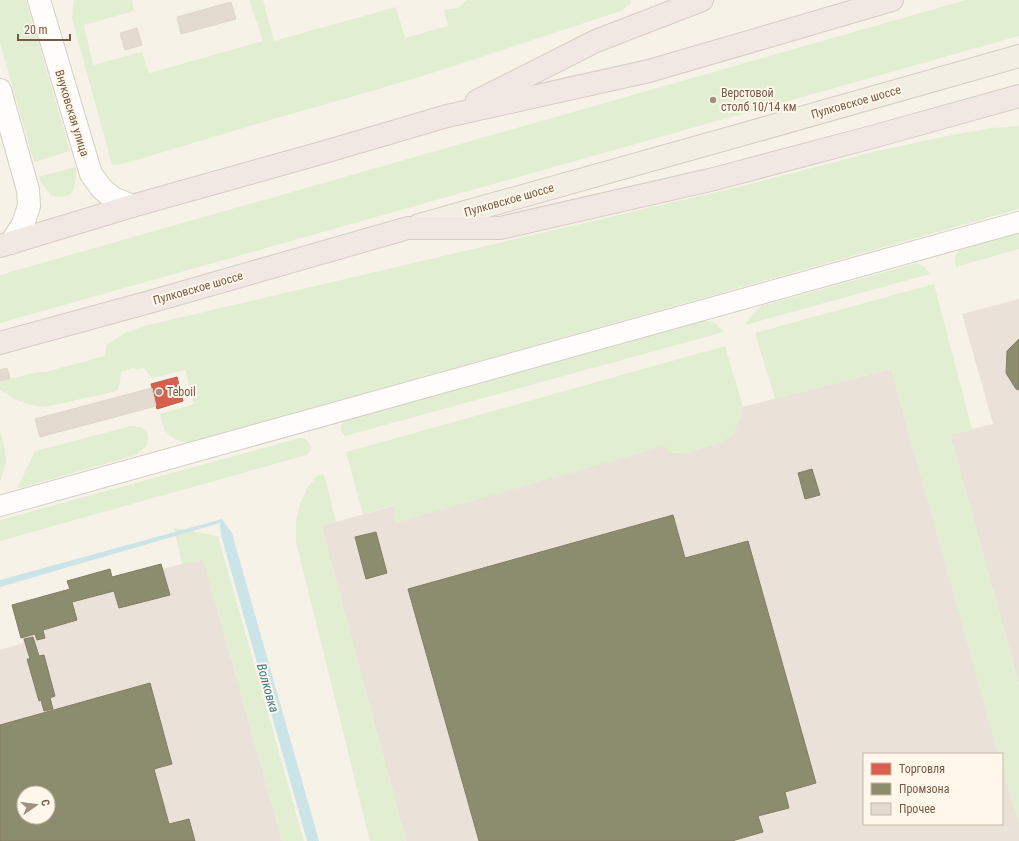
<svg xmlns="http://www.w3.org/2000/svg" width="1019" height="841" font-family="'Roboto Condensed',sans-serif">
<rect width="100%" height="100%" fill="#f7f2e8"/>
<!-- industrial -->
<g fill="#eae2d9" fill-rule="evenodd">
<polygon points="1019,299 1019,684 950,435 988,425 993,424 962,314"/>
<polygon points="891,369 999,754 864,754 864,824 1002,824 1002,765 1019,823 1019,841 406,841 321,525 336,522 727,411"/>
<path d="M203 558 282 841H0V650L23 643 12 605 70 589 67 581 110 569 112 577 161 564 163 569ZM24 793H48V817H24Z"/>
</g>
<!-- green -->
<g fill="#e2eed2">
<polygon points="0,0 26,0 70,151 34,162 0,43"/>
<polygon points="74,0 132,0 134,11 84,25 93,65 142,52 149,73 263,41 249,0 263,0 274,41 396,7 405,38 448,26 444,10 458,8 467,0 630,0 631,3 621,11 426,75 327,104 294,113 123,164 112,165 72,19 73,4"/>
<polygon points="966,0 1019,0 1019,36 0,323 0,275"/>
<path d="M1019 126V209L188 443C169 438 164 434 160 414L194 404 185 370 153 378 149 375 145 368 136 369 133 368 121 372 120 382 117 391 45 407C28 406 13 400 0 390V381L38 372H45L105 356 107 344 125 333 148 325 734 188 877 151 947 136 993 128Z"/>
<path d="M76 167C75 189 77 199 51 196L38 177Z"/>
<path d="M1019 232V249L956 267C954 259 954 255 961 249Z"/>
<polygon points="917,263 924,267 930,274 745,325 750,317 761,306"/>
<polygon points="934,284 972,429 950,435 1019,684 1019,823 1002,765 1002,754 999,754 996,747 891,369 775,399 755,333"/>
<path d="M699 320 714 322 724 332 345 436C338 429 341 425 346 418Z"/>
<polygon points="725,346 743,407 739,421 733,435 717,444 687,453 671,453 665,446 395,523 394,505 363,514 346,452"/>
<path d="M131 426 140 427 146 430C151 444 147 446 136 455L17 489 35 451Z"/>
<polygon points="0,431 5,450 6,463 0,482"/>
<polygon points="300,438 305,438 309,443 311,450 307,455 0,541 0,520"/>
<polygon points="324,474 336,522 321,525 406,841 370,841 296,542 296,520 300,504 308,487 317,476"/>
<polygon points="174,528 218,536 304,841 282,841 203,559 182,564"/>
</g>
<!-- water -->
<polygon fill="#cae4e7" points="222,519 232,533 319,841 307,841 221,535 220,523 0,587 0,580"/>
<!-- shops -->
<polygon fill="#d6604d" stroke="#b95e4c" points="177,377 183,401 157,409 151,384"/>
<!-- industry -->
<g fill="#8c8c6e" stroke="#857d63" fill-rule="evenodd">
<polygon points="1019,339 1019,390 1016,389 1006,373 1007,351"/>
<polygon points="812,469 820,495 805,499 798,473"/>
<polygon points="673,515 685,558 748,541 816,783 785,792 789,808 758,816 763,832 732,841 479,841 408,589"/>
<polygon points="376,532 387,573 366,579 355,537"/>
<polygon points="161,564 170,595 119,608 114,591 72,602 77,620 43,630 45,638 37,640 35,634 21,638 12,605 70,589 67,581 110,569 112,577"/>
<polygon points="33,637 39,656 44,655 55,696 50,698 53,709 44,711 41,700 39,701 27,659 30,659 24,639"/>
<path d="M150 683 172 764 154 769 169 824 189 819 195 841H0V725ZM24 793H48V817H24Z"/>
</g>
<!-- building -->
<g fill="#e3dad0" stroke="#e0d5ca">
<polygon points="231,2 236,19 181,34 177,17"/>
<polygon points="137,28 142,45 125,50 120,33"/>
<polygon points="7,368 10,378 0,381 0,369 0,370"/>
<polygon points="152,388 156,406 40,437 35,419"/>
</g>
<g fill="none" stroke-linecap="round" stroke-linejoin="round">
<defs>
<polyline id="street" points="0,506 1019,222"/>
<g id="secondary">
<polyline points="39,0 91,174 102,189 113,198 132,206"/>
<polyline points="0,90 28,190 29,206 23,224 11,243"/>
</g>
<polyline id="primary" points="419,225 737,136 1019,56"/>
<g id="highway">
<polyline points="477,101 596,41 702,0"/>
<polyline points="0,246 132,206 321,153 447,116 649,71 892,0"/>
<polyline points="0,343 153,301 408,228 500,228 714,179 872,137 1019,96"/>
</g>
</defs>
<!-- street casing -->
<use href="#street" stroke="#d6cec6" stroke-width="22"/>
<!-- secondary casing -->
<use href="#secondary" stroke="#d6cec4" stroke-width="24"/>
<!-- primary casing -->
<use href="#primary" stroke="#d6ccc5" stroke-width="24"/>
<!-- highway casing -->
<use href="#highway" stroke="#d6ccc5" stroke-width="24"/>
<!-- street -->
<use href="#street" stroke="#fefdfc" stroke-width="20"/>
<!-- secondary -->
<use href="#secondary" stroke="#fefdfc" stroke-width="22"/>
<!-- primary -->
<use href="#primary" stroke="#f3eee4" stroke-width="22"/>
<!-- highway -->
<use href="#highway" stroke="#f1e8e3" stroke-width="22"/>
</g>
<!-- markers -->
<g fill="#a38f80" stroke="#fff7e9" stroke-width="1.5">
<circle cx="713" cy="100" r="4"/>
<circle cx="159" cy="392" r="4"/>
</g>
<g text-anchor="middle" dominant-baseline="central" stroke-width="4" stroke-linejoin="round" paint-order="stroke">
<!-- poi labels -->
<g font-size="12" fill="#765a48" stroke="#fff7e9" text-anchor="start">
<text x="721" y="93">Верстовой<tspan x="721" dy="14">столб 10/14 км</tspan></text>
<text x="167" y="392">Teboil</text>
</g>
<!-- street labels -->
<g font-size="12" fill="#765a48" stroke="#fff7e9">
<text transform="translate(856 102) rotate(-16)">Пулковское шоссе</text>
<text transform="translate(72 113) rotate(73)">Внуковская улица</text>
<text transform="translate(509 200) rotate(-16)">Пулковское шоссе</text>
<text transform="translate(198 288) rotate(-16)">Пулковское шоссе</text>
</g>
<!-- water labels -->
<g font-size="13" font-style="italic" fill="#417a8a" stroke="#fff7e9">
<text transform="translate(268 688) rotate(74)">Волковка</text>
</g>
</g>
<!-- legend -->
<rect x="863" y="753" width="140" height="72" fill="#fff7e9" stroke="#c8b8a9"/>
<rect x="871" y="763" width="20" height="12" fill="#d6604d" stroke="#c8b8a9"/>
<text x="899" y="773" font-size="12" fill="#765a48">Торговля</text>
<rect x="871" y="783" width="20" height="12" fill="#8c8c6e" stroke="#c8b8a9"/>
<text x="899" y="793" font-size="12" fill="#765a48">Промзона</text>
<rect x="871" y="803" width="20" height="12" fill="#e3dad0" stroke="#c8b8a9"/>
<text x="899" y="813" font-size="12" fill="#765a48">Прочее</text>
<!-- north arrow -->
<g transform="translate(36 805) rotate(76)"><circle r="19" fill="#fff7e9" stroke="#c8b8a9"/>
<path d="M0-3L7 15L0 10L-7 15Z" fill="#a38f80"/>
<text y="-6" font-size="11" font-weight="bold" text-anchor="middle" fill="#765a48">С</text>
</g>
<!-- scale -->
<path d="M18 34v6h52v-6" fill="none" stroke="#765a48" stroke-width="2"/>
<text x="24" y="34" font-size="12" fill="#765a48" stroke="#fff7e9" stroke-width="3" paint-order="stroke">20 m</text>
</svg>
